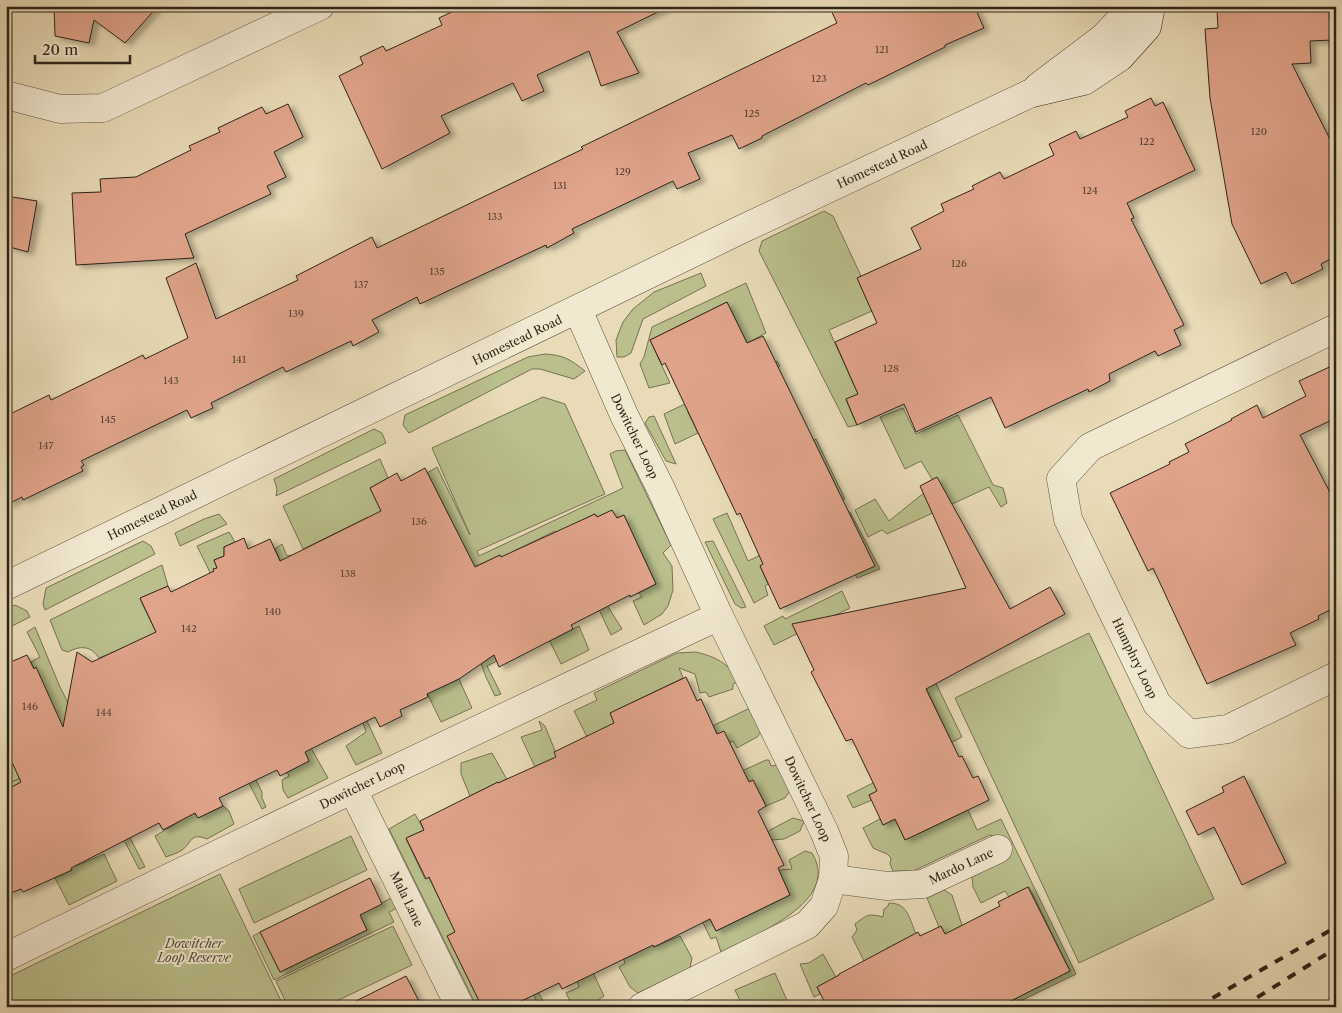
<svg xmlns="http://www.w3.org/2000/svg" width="1342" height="1013" font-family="'Libre Caslon Text',serif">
<defs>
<filter id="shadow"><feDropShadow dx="5.5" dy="3" stdDeviation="2.5" flood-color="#0004"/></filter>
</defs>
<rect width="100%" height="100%" fill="#e9dbb7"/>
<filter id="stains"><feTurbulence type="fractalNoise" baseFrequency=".004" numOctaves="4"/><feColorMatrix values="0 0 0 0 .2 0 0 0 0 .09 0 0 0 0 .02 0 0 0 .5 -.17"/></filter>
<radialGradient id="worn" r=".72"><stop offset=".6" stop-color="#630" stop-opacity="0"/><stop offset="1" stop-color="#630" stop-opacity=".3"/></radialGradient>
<!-- green -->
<g fill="#babf8c" stroke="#747254">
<polygon points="824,211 833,216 861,276 857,278 872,311 829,330 858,394 846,400 857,425 848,427 759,251 762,241"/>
<polygon points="701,273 706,286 643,319 631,353 624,357 617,357 616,340 623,322 633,309 654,292"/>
<polygon points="746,283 766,333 749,342 761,368 777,361 780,366 688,412 698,433 675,444 664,414 744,376 746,341 727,302 650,340 670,383 649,388 640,364 644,357 652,327"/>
<path d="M545 354C564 355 571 360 585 371L574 379 540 369H532L409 433 403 425 405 415 528 357Z"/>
<path d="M543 397 565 404 605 494 477 551 479 556 623 488 610 454 616 451 625 450 671 545 663 553 672 566 673 590 668 606 662 614 644 625 633 601 642 597 639 593 656 584 624 516 617 518 597 517 595 514 574 524 605 602 622 629 611 635 587 584 582 586 555 531 512 552 554 639 579 626 589 650 561 664 535 611 528 614 500 555 457 575 497 661 487 666 501 694 495 696 486 677 479 658 431 692 459 679 472 708 441 722 416 670 366 719 382 753 356 765 346 746 366 732 363 723 311 748 328 778 288 798 283 790 282 780 289 776 287 772 309 761 300 742 256 780 262 792V798L266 807 262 809 233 751 193 809 198 818 223 806 229 811 234 824 207 839C190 832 192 843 182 850 178 853 171 855 166 857L155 836 182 820 118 814 145 867 139 869 120 832 38 782 76 866 104 854 117 881 69 905 55 878 72 870 56 836 23 781 6 790V785L23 777 6 784V749L68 740 31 662 40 657 27 632 35 627 60 687 88 742 125 647 99 658C91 646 81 645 68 652L62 650 50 620 162 565 168 586 140 599 185 692 256 666 197 546 229 532 235 542 224 547V556L214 560 217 568 214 569 289 580 275 549 282 544 287 556 291 555 329 632 404 591 368 517 303 549 283 506 380 459 388 478 370 488 416 580 468 554 427 473 437 467 470 535 432 448Z"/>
<polygon points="903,408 916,434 958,415 993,485 1003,488 1007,503 1001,507 989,487 887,534 882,530 868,537 855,510 875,499 889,521 935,484 921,461 905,469 880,417"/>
<polygon points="654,416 676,464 666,461 645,423 649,417"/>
<polygon points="374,429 382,433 386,443 276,496 277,489 274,479"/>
<polygon points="816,439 845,499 839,502 844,515 850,512 880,569 857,578 833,530 760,566 768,584 765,586 768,595 754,603 713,519 727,513 748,561 771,550 807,445"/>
<polygon points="219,514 227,524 180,546 175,533 204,519"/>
<polygon points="143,541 151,546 155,554 45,610 43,604 46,588"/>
<polygon points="713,541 746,607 741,608 735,604 705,542"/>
<polygon points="842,591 850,608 774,645 764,626 783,616 785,619"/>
<polygon points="15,605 27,611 30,617 6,629 6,609"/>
<polygon points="1089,633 1214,899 1079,963 955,698"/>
<path d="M695 652C714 656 730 663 738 682L733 684V689L709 697 706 692 700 693 695 674 679 668 683 678 610 713 630 757 656 753 750 708 762 731 757 737 737 748 733 741 729 743 718 734 715 730 635 769 742 771 766 760H769L771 766 778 765 790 791 785 798 766 806 753 780 662 826 766 834 770 830 793 818 804 821 800 831 784 839 772 840 693 882 716 931 790 895 779 870 792 869 789 860 805 851 812 853C842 902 754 935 721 952L716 937 711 939 688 892 609 854 654 947 680 936 692 958 690 968 638 993 630 987 619 967 625 963 622 955 581 947 604 996 588 1007H573L566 993 579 987 554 906 538 992 547 1007H536L537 1002 521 969 491 915 448 936 482 1007H477L389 829 415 814 424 830 406 839 425 879 429 877 449 919 536 862 498 782 470 796 461 774V763L492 753 510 785 550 760 535 767 521 737 542 730 539 721 545 726 567 780 587 737 574 711 597 700 594 693 677 653Z"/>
<polygon points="927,665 962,737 933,752 940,766 869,795 872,800 853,808 847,796 881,779 873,764 945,728 919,673"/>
<polygon points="968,810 977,830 1001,819 1076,974 1008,1007 994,1007 939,927 927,898 944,890 952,895 962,925 975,952 1070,971 1029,887 1009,897 1005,891 981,903 973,887 972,877 1005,859 996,837 990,835 913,871 893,871 890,864 891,858 887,854 873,848 863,828 880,819 883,825 895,819 905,840"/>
<polygon points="351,836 367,870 254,923 239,889"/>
<polygon points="220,874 284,1007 6,1007 6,978"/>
<polygon points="391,898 397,908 389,912 394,922 274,980 253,936 266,929 268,947 280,972 367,930 360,915"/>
<path d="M889 903C908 903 909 918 916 934L887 948 915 1007 864 961 852 937 857 930 855 924C867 915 868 913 883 917L884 909 888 906Z"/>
<polygon points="393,926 412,965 324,1007 288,1007 276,981"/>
<polygon points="823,954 836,977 817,987 820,994 814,997 800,964 809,963"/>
<polygon points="775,973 789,1005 786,1007 743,1007 735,990"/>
</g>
<!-- building -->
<g fill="#e0a48a" stroke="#2d241b" filter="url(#shadow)">
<polygon points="54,6 158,6 125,43 94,20 89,43 55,36"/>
<polygon points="464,6 670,6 617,32 639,73 601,86 589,51 537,75 544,91 522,101 513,83 441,116 450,133 382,169 339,76 363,64 360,57 383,46 386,51 442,25 439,18"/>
<polygon points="829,6 974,6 984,28 945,45 945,47 868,85 866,83 762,136 762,138 739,149 732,135 688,153 700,179 677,189 673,181 572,229 574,233 547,248 546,245 420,304 417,297 372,320 379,332 353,346 351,341 286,372 283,367 211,403 213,408 191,418 187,410 81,461 84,465 81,467 83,471 23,500 22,497 6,505 6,416 49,395 51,400 143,355 145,359 188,338 166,278 196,263 216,319 298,280 296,276 372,237 377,248 583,149 581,147 837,23"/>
<polygon points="1276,6 1329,6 1332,40 1310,41 1311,63 1292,64 1336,151 1336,256 1321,264 1323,269 1292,284 1286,272 1261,284 1232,224 1210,98 1205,29 1218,28 1217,10"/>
<polygon points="1151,98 1155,106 1163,102 1195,170 1127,203 1134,218 1131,219 1184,325 1174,330 1181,345 1158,356 1155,351 1109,374 1110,381 1089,392 1088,389 1005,428 991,397 916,432 904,404 857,425 846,399 858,394 835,342 877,323 857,278 921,249 911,228 944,211 941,204 974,189 972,186 1000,172 1004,179 1054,155 1049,144 1076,131 1080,139 1128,117 1125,111"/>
<polygon points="288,104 303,137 274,152 286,177 267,186 271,194 185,234 194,258 76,265 72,193 101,192 100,179 136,177 191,150 189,146 220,132 218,128 262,107 266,114"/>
<polygon points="6,196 37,201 28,252 6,246"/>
<polygon points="727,302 747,343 763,336 875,566 780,609 760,566 763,564 740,513 737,515 665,363 662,365 650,340"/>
<polygon points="1336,364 1336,418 1300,435 1336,504 1336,607 1318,616 1319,619 1290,633 1296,645 1207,684 1153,568 1148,571 1110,493 1170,464 1169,462 1189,452 1185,444 1232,420 1231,419 1257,405 1263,418 1306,396 1299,381"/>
<polygon points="425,468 475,567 500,555 501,557 595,514 597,517 612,510 617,518 624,515 656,584 630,597 630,595 571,625 573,629 499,667 494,655 459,679 427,694 428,697 400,710 402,716 380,727 375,717 305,752 309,761 280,776 277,770 219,798 223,806 198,818 195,813 163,830 159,823 71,868 72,870 23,892 21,889 6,895 6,790 21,782 6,749 6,664 27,655 34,669 36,667 63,727 77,652 92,662 156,632 140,598 168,586 171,592 214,571 213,569 217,568 214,560 224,556 224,547 244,538 248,549 270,539 280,561 381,511 370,488 397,473 401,481"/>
<polygon points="937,477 1010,609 1050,587 1065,614 926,689 959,757 962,756 973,778 978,776 989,800 905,840 895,819 883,825 869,795 877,791 852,739 846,741 811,672 814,670 792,624 966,588 920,486"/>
<polygon points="686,677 697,701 701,699 717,734 724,731 749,782 753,780 766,806 758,811 784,865 778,868 790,895 716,931 710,919 654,947 653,945 562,989 559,983 509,1007 482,1007 447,936 455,932 429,877 426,879 406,838 424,830 420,821 498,782 498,783 556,757 554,752 614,723 610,713"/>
<polygon points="1244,776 1286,863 1242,885 1214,827 1198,835 1186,811 1224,792 1222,787"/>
<polygon points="370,878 382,904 360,915 367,930 280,972 260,932"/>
<polygon points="1028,887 1070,971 999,1007 827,1007 817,987 839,975 839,974 918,932 920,936 941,926 945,934 1000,906 998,902"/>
<polygon points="406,976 422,1007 344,1007"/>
</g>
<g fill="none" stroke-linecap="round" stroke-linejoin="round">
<defs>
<g id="street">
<polyline points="6,95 60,109 103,108 320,6"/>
<polyline points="578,310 624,415 661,489 719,616 824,831 834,856 833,879 824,906 807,925 642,1007"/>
<polyline points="1336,328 1090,447 1061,479 1068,519 1157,704 1189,734 1228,729 1336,676"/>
<polyline points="6,586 738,231 1029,94"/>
<polyline points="353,790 460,1007"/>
<polyline points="833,879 887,886 923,884 998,849"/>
<path d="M6 957C243 841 480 728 719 616"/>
</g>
<g id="secondary">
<polyline points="1038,87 1103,38 1128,12 1129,6"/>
<polyline points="1029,94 1084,81 1120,57 1147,27 1151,6"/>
</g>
</defs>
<!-- street casing -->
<use href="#street" stroke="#5c5242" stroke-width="29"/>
<!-- secondary casing -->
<use href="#secondary" stroke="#2d241b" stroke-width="29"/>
<!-- street -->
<use href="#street" stroke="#f1e8d0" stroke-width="28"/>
<!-- secondary -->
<use href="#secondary" stroke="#f1e8d0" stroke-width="28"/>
<!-- rail -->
<g stroke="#2d241b" stroke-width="4" stroke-dasharray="9 9" stroke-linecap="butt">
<polyline points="1197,1007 1336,927"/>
<polyline points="1242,1007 1336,948"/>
</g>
</g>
<g text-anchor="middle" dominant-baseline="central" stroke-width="4" stroke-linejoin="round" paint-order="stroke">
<!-- number labels -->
<g font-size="10" fill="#5a4437">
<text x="882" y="49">121</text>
<text x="819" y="78">123</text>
<text x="752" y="113">125</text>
<text x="1259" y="131">120</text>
<text x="1147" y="141">122</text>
<text x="623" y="171">129</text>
<text x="560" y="185">131</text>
<text x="1090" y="190">124</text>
<text x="495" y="216">133</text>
<text x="959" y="263">126</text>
<text x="437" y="271">135</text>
<text x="361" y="284">137</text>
<text x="296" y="313">139</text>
<text x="239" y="359">141</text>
<text x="891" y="368">128</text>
<text x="171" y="380">143</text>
<text x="108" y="419">145</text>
<text x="46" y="445">147</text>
<text x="419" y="521">136</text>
<text x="348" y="573">138</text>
<text x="273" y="611">140</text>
<text x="189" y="628">142</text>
<text x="30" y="706">146</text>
<text x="104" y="712">144</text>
</g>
<!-- street labels -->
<g font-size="12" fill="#2d241b" stroke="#f1e8d0">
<text transform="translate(882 164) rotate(-25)">Homestead Road</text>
<text transform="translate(517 340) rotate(-26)">Homestead Road</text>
<text transform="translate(635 436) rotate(64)">Dowitcher Loop</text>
<text transform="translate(152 515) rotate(-26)">Homestead Road</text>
<text transform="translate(1135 658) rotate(64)">Humphry Loop</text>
<text transform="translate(362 785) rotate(-26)">Dowitcher Loop</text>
<text transform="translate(808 799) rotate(65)">Dowitcher Loop</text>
<text transform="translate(961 866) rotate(-25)">Mardo Lane</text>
<text transform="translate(407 899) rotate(64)">Mala Lane</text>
</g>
<!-- park labels -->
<g font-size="12" font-style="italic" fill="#504b37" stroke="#f1e8d0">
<text x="194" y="943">Dowitcher<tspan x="194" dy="14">Loop Reserve</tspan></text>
</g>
</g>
<!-- margin -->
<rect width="1342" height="1013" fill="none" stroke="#e9dbb7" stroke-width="25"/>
<rect x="8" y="8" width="1327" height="998" fill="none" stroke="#2d241b" stroke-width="2.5"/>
<rect x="12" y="12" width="1317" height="988" fill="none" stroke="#2d241b"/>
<!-- scale -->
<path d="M35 55v8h95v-8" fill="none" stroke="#2d241b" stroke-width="2.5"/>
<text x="42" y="55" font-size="15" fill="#2d241b" stroke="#f1e8d0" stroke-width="4" paint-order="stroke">20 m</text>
<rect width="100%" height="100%" filter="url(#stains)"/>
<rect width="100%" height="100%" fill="url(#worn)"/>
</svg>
